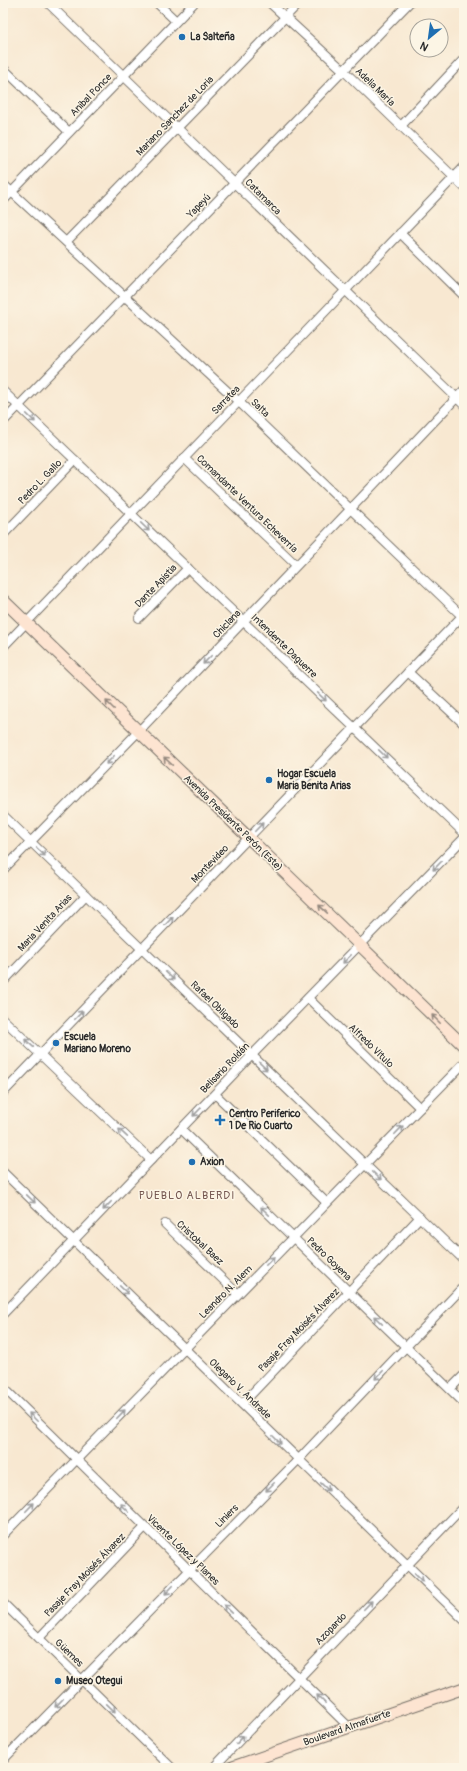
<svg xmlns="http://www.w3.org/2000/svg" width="467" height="1771" font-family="Pangolin,sans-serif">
<rect width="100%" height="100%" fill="#fcf5e5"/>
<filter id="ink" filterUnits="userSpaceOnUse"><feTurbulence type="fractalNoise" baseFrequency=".025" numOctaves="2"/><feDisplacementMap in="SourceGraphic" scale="8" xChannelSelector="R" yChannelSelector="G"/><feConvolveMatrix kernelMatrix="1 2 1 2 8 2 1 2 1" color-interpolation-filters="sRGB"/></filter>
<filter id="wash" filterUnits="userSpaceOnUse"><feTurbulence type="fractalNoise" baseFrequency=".012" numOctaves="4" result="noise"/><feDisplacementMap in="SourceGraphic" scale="16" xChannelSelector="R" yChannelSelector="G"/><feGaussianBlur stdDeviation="0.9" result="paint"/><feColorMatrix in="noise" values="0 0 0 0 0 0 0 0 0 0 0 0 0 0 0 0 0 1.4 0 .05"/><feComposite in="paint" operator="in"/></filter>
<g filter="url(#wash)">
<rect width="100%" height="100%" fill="#f8e8d1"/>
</g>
<g filter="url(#ink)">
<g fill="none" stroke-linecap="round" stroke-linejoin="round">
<defs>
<g id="street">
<polyline points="48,3 464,405"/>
<polyline points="157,3 176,21"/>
<polyline points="270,3 344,71 464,187"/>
<polyline points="3,68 69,132"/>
<polyline points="401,126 464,59"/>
<polyline points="3,184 238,401 464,618"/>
<polyline points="3,201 194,3"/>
<polyline points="400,233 464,296"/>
<polyline points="66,242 299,3"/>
<polyline points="3,391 464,833"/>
<polyline points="3,422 409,3"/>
<polyline points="184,458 296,565"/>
<polyline points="3,535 75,460"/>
<polyline points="139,618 188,568"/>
<polyline points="3,647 464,167"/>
<polyline points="408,672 464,724"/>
<polyline points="3,815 464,1260"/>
<polyline points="3,870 138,732 464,390"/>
<polyline points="3,982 86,895"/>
<polyline points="308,998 420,1108"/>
<polyline points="3,1019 151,1160"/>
<polyline points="3,1093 464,614"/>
<polyline points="215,1094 327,1203"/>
<polyline points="181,1129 464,1403"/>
<polyline points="3,1172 464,1620"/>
<polyline points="165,1224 238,1294"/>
<polyline points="3,1314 252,1055 464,838"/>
<polyline points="3,1387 349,1727"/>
<polyline points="450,1389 464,1375"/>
<polyline points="242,1404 420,1217"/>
<polyline points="3,1535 464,1063"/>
<polyline points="3,1603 172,1768"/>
<polyline points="39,1638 145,1527"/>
<polyline points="3,1760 298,1460 464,1286"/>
<polyline points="213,1768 464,1506"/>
</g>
<g id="secondary">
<polyline points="3,600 464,1046"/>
<polyline points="230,1768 464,1688"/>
</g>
</defs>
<!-- street casing -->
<use href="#street" stroke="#736d65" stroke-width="10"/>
<!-- secondary casing -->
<use href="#secondary" stroke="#736d65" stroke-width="13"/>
<!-- street -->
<use href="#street" stroke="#fff" stroke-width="8"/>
<!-- secondary -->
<use href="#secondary" stroke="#fde4d1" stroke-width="11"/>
</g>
<!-- one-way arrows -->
<defs><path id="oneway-shaft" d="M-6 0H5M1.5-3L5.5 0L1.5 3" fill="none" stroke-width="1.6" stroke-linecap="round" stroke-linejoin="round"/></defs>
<g stroke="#a0a0a0">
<use href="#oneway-shaft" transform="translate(31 418) rotate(44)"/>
<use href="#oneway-shaft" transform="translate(145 527) rotate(44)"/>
<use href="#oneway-shaft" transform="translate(207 660) rotate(134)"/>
<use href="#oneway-shaft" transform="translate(322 697) rotate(44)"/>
<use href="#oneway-shaft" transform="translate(383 754) rotate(44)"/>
<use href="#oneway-shaft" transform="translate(110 760) rotate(134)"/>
<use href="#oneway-shaft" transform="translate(259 827) rotate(-46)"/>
<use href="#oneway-shaft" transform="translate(41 852) rotate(44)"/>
<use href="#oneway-shaft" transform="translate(437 866) rotate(134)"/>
<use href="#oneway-shaft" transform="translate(169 921) rotate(-46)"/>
<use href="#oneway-shaft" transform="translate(347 959) rotate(135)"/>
<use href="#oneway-shaft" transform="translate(170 976) rotate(44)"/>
<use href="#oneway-shaft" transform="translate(79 1015) rotate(-46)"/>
<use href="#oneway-shaft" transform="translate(29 1043) rotate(-137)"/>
<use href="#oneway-shaft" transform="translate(263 1066) rotate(44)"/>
<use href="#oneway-shaft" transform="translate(197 1112) rotate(134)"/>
<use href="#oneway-shaft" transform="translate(399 1130) rotate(-46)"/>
<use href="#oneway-shaft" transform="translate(123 1133) rotate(-137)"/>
<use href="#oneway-shaft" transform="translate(377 1176) rotate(44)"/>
<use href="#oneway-shaft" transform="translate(31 1199) rotate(44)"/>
<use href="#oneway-shaft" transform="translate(107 1206) rotate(134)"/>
<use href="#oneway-shaft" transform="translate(265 1211) rotate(-136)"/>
<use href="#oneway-shaft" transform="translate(270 1261) rotate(-45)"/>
<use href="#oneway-shaft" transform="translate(124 1290) rotate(44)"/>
<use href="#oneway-shaft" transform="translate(378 1320) rotate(-136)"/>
<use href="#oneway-shaft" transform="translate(379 1375) rotate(134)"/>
<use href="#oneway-shaft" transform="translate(121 1414) rotate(-46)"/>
<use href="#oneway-shaft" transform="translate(33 1417) rotate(-135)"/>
<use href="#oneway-shaft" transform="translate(277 1440) rotate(45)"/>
<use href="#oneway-shaft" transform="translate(270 1487) rotate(135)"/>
<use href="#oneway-shaft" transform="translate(325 1487) rotate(44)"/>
<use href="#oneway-shaft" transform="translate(30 1507) rotate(-46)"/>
<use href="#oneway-shaft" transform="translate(125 1508) rotate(-135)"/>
<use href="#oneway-shaft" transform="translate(419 1578) rotate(43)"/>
<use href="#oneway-shaft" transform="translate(169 1590) rotate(134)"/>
<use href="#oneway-shaft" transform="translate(368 1605) rotate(-46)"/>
<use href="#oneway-shaft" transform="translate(228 1609) rotate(-136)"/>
<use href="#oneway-shaft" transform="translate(321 1699) rotate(-135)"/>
<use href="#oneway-shaft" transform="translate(59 1703) rotate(134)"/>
<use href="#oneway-shaft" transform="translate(111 1708) rotate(44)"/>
<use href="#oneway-shaft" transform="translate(240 1740) rotate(-47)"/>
</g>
<g stroke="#94887e">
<use href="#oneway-shaft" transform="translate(110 705) rotate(-135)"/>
<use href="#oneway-shaft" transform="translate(168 761) rotate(-136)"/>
<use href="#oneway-shaft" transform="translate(323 909) rotate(-137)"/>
<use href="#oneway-shaft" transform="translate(436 1019) rotate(-135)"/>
</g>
</g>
<!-- markers -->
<g fill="#1f6fb2" stroke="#fcf5e5" stroke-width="1.5">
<circle cx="182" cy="37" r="4"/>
<circle cx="269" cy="780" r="4"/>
<circle cx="56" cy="1043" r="4"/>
<path d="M218 1114h4v4h4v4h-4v4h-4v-4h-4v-4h4z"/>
<circle cx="192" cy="1162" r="4"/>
<circle cx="58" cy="1681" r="4"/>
</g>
<g text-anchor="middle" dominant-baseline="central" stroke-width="3" stroke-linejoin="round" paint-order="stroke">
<!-- poi labels -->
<g font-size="10" font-weight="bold" fill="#2b2b2b" stroke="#fcf5e5" text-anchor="start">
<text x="190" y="37">La Salteña</text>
<text x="277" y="774">Hogar Escuela<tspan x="277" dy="12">Maria Benita Arias</tspan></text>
<text x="64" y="1037">Escuela<tspan x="64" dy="12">Mariano Moreno</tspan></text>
<text x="229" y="1114">Centro Periferico<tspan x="229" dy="12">1 De Rio Cuarto</tspan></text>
<text x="200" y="1162">Axion</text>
<text x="66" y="1681">Museo Otegui</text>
</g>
<!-- street labels -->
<g font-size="10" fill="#2b2b2b" stroke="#fcf5e5">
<text transform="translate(375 87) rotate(44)">Adelia María</text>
<text transform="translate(91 95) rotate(-46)">Anibal Ponce</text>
<text transform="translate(175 116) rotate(-46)">Mariano Sanchez de Loria</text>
<text transform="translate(263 197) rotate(45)">Catamarca</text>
<text transform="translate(199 206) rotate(-46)">Yapeyú</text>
<text transform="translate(226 400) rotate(-46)">Sarratea</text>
<text transform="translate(260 408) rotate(44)">Salta</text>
<text transform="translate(40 482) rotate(-46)">Pedro L. Gallo</text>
<text transform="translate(247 504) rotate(44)">Comandante Ventura Echeverría</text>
<text transform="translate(156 586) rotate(-46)">Dante Apistia</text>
<text transform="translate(227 624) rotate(-46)">Chiclana</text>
<text transform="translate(284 646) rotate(44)">Intendente Daguerre</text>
<text transform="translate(233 823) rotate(44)">Avenida Presidente Perón (Este)</text>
<text transform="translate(210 864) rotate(-46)">Montevideo</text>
<text transform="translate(45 923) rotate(-47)">Maria Venita Arias</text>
<text transform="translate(215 1005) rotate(44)">Rafael Obligado</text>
<text transform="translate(371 1046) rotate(44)">Alfredo Vitulo</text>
<text transform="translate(225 1068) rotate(-46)">Belisario Roldán</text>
<text transform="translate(200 1243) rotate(43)">Cristobal Baez</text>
<text transform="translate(329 1259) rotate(44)">Pedro Goyena</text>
<text transform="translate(226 1292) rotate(-45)">Leandro N. Alem</text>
<text transform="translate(299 1330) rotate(-46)">Pasaje Fray Moisés Álvarez</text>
<text transform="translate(240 1389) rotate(44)">Olegario V. Andrade</text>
<text transform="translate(227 1516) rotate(-45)">Liniers</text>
<text transform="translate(183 1550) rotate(44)">Vicente López y Planes</text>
<text transform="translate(85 1575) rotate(-46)">Pasaje Fray Moisés Álvarez</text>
<text transform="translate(331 1629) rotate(-46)">Azopardo</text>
<text transform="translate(69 1653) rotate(44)">Güemes</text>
<text transform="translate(347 1728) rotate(-19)">Boulevard Almafuerte</text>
</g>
<!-- neighbourhood labels -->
<g font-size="11" letter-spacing="1" fill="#73554f" stroke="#fcf5e5">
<text x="187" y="1195">PUEBLO ALBERDI</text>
</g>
</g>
<!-- margin -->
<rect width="467" height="1771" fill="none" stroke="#fcf5e5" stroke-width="16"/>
<!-- north arrow -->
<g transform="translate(429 38) rotate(209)"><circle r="19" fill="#fcf5e5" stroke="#a8a49b"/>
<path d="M0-3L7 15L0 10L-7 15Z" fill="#1f6fb2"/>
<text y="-6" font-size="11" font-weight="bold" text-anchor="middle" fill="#2b2b2b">N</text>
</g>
</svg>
